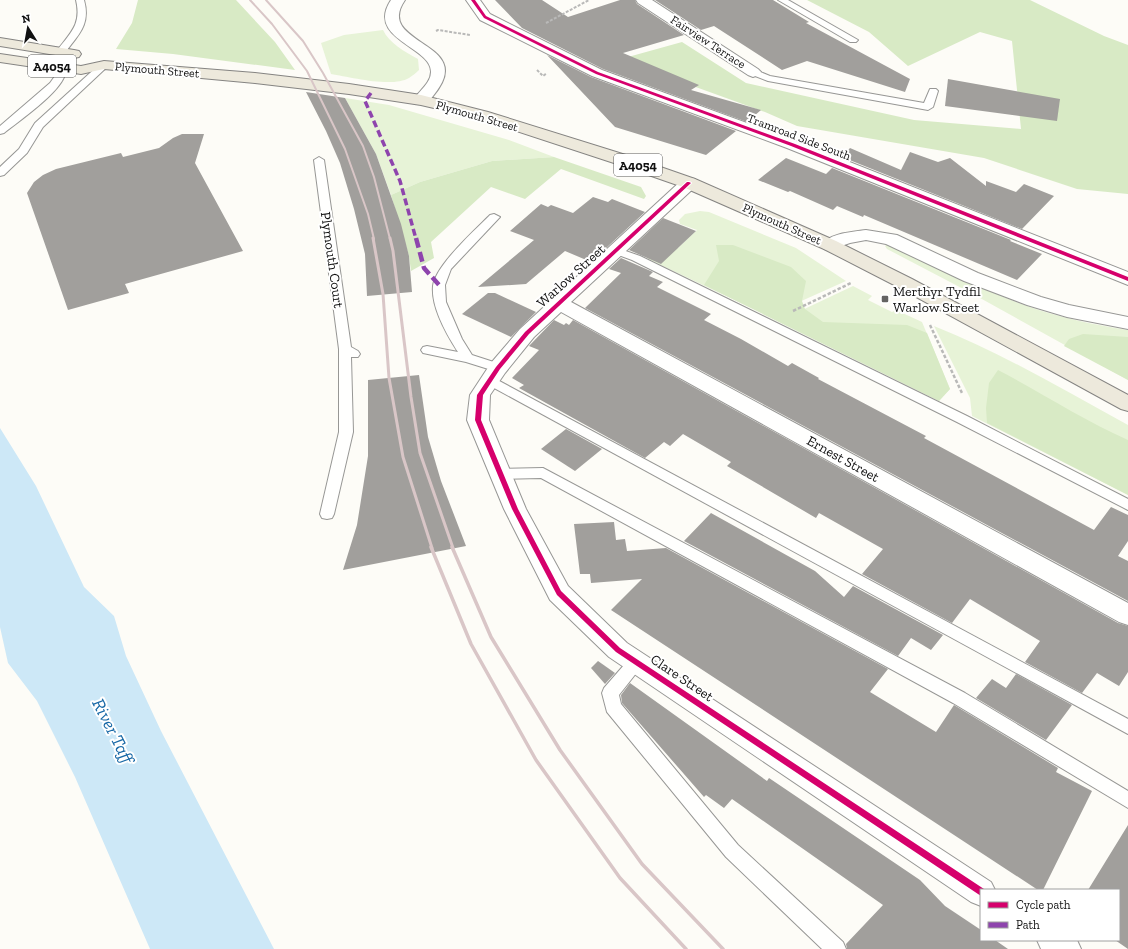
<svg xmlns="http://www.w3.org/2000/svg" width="1128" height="949" font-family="'Zilla Slab',serif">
<rect width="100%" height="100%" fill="#fdfcf7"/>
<!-- green -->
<g fill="#e7f3d7">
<path d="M383 30C389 43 405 52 418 59L419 70C416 73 412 76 409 78 392 88 350 77 331 74L321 43 344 35Z"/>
<polygon points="345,98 389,105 509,140 554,157 492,161 420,182 391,195 376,154"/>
<polygon points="700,211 709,212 796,248 846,281 768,316 648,259 645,255 660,241 678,248 697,230 680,224 679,220 685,214"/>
<path d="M888 243C935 265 981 290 1030 307 1062 318 1095 325 1128 330V380L971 293 887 249 885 246Z"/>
<polygon points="853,286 872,296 868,300 892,312 896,310 922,322 950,389 939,401 779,321"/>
<path d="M934 326C1002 353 1064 390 1128 425V495L972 416 970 398Z"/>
</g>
<!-- forest -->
<g fill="#d8eac5">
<polygon points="138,0 236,0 275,42 295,70 173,54 116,49 132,23"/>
<polygon points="807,0 1030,0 1104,36 1128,45 1128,194 1077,189 984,158 797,126 765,112 624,61 628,57 682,42 746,83 914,120 1021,129 1012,41 980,32 908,66 869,32"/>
<polygon points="554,157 641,187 646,196 644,199 561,169 525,199 491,187 431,242 434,258 411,271 409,256 391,195 420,182 492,161"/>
<polygon points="716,245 733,245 791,267 806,281 802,301 805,309 823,322 907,325 927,333 950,389 939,401 704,285 719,261"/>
<polygon points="1083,334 1128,337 1128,380 1064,346 1069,339"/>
<path d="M998 370C1042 393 1083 420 1128 440V495L987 423 986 408 989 383Z"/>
</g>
<!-- water -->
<polygon fill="#cde8f7" points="0,428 36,486 84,587 114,616 126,656 161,731 274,949 150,949 75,777 37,701 8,663 0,627"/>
<!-- building -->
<g fill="#a19f9c">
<polygon points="495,0 542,0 568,17 620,0 635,0 637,4 684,35 623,53 699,85 691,90 761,110 747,122 603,69 522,28"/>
<polygon points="655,0 773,0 809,22 806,23 910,79 905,92 807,61 782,70 714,26 701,30"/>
<polygon points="547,55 591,77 736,131 706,155 615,127"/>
<polygon points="948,79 1060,99 1057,121 945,106"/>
<polygon points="306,92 345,98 376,154 401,224 409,256 412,292 367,296 365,254 354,209 340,163 326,131"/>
<polygon points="182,134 204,134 195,163 243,251 125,284 129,293 68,310 27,193 34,182 43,175 56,169 121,153 123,157 159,148 173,138"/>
<polygon points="850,148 901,170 910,152 938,162 950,158 986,186 986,181 1016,192 1024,184 1054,196 1022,229 842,157"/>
<polygon points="786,158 826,174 832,168 1011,240 1010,241 1042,254 1017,280 864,215 863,217 837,206 833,210 790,191 788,192 758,180"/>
<polygon points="593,197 608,202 612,199 645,212 591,262 565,251 526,284 478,287 534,240 510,231 541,204 548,207 551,205 573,213"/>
<polygon points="663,218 696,231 661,264 629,250"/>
<polygon points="621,258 653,272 649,276 663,282 657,287 711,314 704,320 741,339 788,366 792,363 819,378 818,379 926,436 924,438 1094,530 1111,507 1128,515 1128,541 1118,556 1128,561 1128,601 585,308 621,273 609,269"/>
<polygon points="488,293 495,293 536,312 511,337 462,314"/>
<polygon points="554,320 564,325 566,323 569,325 573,320 1118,623 1128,626 1128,672 1119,686 1097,673 1082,693 1025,662 1040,641 970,599 952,623 862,574 883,549 819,513 816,518 727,466 731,462 683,434 670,446 664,442 645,458 519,388 524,385 512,378 539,350 529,346"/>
<polygon points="419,375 428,437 441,481 466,546 343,570 357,525 368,456 368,380"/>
<polygon points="566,429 602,449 575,471 541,449"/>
<polygon points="711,513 815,571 844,597 853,586 943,635 931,650 911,638 898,656 684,541"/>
<polygon points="614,522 616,540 625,539 627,551 666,548 888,669 870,692 936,732 954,705 1058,768 1056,772 1092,791 1043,890 1038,890 611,610 642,579 591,583 590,574 580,574 574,524"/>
<polygon points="598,661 615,673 605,684 591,668"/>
<polygon points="1016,674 1072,705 1046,740 976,698 992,679 1006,688"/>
<polygon points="630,683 767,781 769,778 920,880 945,906 981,930 981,940 995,940 1008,949 847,949 846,944 883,905 732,799 724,808 706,795 704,797 622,703 621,695"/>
<polygon points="1128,825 1128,949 1115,940 1119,940 1119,890 1088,890"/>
</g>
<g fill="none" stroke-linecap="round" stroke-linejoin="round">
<defs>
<g id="service">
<path d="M76 0H84C91 25 78 35 64 54H58L56 52C70 33 82 25 76 0Z"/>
<polygon points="778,0 788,0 858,40 856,42 850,42"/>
<polygon points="104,62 109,65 107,67 43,127 27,153 4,175 0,176 0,167 19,149 35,123 101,63"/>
<path d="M59 64 64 67 65 74C61 92 19 121 4 133L0 134V126L50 83 55 76 54 67Z"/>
<polygon points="753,69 770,76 924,103 930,89 936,89 938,91 933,107 928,110 768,81 750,74 748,72"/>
<polygon points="319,157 324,160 351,347 358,351 360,354 358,357 351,357 353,432 334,514 332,518 327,519 322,518 320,514 339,432 339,349 314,160"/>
<path d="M494 214 500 217 451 269 445 285 446 302 462 339 472 355 503 365 504 368 503 371 498 372 466 362 423 353 421 350 423 347 427 346 458 352C447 335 431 307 433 286 435 266 475 230 490 215Z"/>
<polygon points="617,248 640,256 967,416 1128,499 1128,510 957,422 632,260 613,253 611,251 613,249"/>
<polygon points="490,376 1128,719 1128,734 485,383 484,380 485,377"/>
<polygon points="543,468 965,693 1128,791 1128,808 953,703 541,478 500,479 495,478 493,474 495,470 500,469"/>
<polygon points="637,655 643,657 645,662 619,695 621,704 738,845 843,942 846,949 822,949 726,857 607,712 602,693 604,688 631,657"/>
</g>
<g id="minor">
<path d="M391 0H405C373 46 480 41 433 96 428 102 425 106 416 103L413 100C419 91 431 83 431 72 432 47 365 39 391 0Z"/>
<polygon points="466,0 480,0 490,14 602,70 799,142 1128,272 1128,285 787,148 592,76 480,20"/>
<polygon points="636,0 652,0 758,69 761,72 758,75 753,77 748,75 638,3"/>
<polygon points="689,178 695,179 697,183 695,187 571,302 1128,603 1128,625 1119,622 561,312 534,337 505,373 490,395 489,420 526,509 568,586 627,643 991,882 995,890 981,890 981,906 971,902 609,657 550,600 504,509 467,420 470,395 491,363 520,329 683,179"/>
<path d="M866 230 897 235 978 273 1041 297 1069 305 1128 317V329L1067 317 1027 305 964 281 886 244 866 240 850 243 830 250 824 249 821 245C830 233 852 232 866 230Z"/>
<polygon points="1037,940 1077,940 1081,949 1041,949"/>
</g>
<g id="primary">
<polygon points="0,38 74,50 79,51 81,54 79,57 74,58 0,46"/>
<polygon points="0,54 81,66 104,61 255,73 349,84 421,95 488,112 629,156 695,179 836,241 912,279 1128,395 1128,411 1121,409 898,287 824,249 683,187 617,164 477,118 421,105 349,94 255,83 104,69 81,74 0,62"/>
</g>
</defs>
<!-- service casing -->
<use href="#service" stroke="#979795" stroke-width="2"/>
<!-- minor casing -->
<use href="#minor" stroke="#979795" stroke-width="2"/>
<!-- primary casing -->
<use href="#primary" stroke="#858482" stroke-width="2"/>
<!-- path-far1 -->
<g stroke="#b9b9b8" stroke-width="2" stroke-dasharray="3 1.5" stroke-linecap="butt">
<polyline points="546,23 589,0"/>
<polyline points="436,31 438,30 470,35"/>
<polyline points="537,70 543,76 547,73"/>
</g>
<!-- path -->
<g stroke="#b9b9b8" stroke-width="2.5" stroke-dasharray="3.5 2" stroke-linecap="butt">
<polyline points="793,311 851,283"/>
<polyline points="930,325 962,393"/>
</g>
<!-- service -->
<use href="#service" fill="#fffffe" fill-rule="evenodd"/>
<!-- minor -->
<use href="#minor" fill="#fffffe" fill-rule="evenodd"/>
<!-- primary -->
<use href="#primary" fill="#ede9dc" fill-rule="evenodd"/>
<!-- rail-far2 -->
<g stroke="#d9c6c7" stroke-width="2">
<polyline points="250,0 272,24 307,71 345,149 368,214 374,239"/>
<polyline points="266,0 303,41 323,73 363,146 374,177 390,239"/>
</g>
<!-- rail-far1 -->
<g stroke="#d9c6c7" stroke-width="3">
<polyline points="373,238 383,294 389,378 403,457 432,548"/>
<polyline points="390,238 393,251 411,397 420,453 453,548"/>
</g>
<!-- rail -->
<g stroke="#d9c6c7" stroke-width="3.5">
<polyline points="431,547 471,644 536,760 620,878 686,949"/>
<polyline points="452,547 491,637 560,750 642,864 723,949"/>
</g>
<!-- quiet-far1 -->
<polyline stroke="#8e44ad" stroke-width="3.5" stroke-dasharray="7 3.5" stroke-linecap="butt" points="371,93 365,101 400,181 416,239"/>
<!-- quiet -->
<polyline stroke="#8e44ad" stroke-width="4.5" stroke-dasharray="10 4.5" stroke-linecap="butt" points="416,238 424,268 439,285"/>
<defs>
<g id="cycleway">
<polygon points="471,0 475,0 486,16 598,72 795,144 1128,277 1128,281 791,146 596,74 484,18"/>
<polygon points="687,182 689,182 691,183 529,334 500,369 483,395 481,420 518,509 561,591 620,648 984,889 984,890 981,890 981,896 616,652 557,595 512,509 475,420 477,395 496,367 525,332"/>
</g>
</defs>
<!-- cycleway casing -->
<use href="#cycleway" stroke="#fff" stroke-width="2"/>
<!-- cycleway -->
<use href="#cycleway" fill="#d6006c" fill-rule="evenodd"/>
</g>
<!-- markers -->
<rect fill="#646362" stroke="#fff" stroke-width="1.5" x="881" y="295" width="8" height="8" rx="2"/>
<g text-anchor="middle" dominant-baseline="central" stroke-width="4" stroke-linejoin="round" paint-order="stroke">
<!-- far-street labels -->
<g font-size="12" fill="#111" stroke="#fff">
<text transform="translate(708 42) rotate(33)">Fairview Terrace</text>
<text transform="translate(157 70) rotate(5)">Plymouth Street</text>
<text transform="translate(477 116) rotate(16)">Plymouth Street</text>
<text transform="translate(799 137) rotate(21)">Tramroad Side South</text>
<text transform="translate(782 224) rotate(24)">Plymouth Street</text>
</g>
<!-- shield labels -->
<g fill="#fff" stroke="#585858" stroke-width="1">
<rect x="28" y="55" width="48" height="22" rx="3"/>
<rect x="614" y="154" width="48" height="22" rx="3"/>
</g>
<g font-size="13" font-weight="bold" fill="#111">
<text x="52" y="66">A4054</text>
<text x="638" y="165">A4054</text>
</g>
<!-- street labels -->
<g font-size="14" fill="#111" stroke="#fff">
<text transform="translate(332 260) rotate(82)">Plymouth Court</text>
<text transform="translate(571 276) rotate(-42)">Warlow Street</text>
<text transform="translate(843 459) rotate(29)">Ernest Street</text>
<text transform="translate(682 678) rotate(34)">Clare Street</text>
</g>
<!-- poi labels -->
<g font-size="14" fill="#111" stroke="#fff" text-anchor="start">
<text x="893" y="291">Merthyr Tydfil<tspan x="893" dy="16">Warlow Street</tspan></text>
</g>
<!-- near-water labels -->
<g font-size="18" font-style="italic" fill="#1768a6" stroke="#fff">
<text transform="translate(113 731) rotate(63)">River Taff</text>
</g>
</g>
<!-- legend -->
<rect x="980" y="889" width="140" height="52" fill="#ffffff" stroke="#a0a0a0"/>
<rect x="988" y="902" width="20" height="6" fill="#d6006c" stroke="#a0a0a0"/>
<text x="1016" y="909" font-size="12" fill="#111111">Cycle path</text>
<rect x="988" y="922" width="20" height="6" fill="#8e44ad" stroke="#a0a0a0"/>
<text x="1016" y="929" font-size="12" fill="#111111">Path</text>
<!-- north arrow -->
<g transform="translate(28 28) rotate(349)" stroke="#ffffff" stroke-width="3" paint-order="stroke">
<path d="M0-3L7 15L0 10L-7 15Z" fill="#111111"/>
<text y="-6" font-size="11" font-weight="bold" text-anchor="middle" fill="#111111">N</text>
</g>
</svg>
